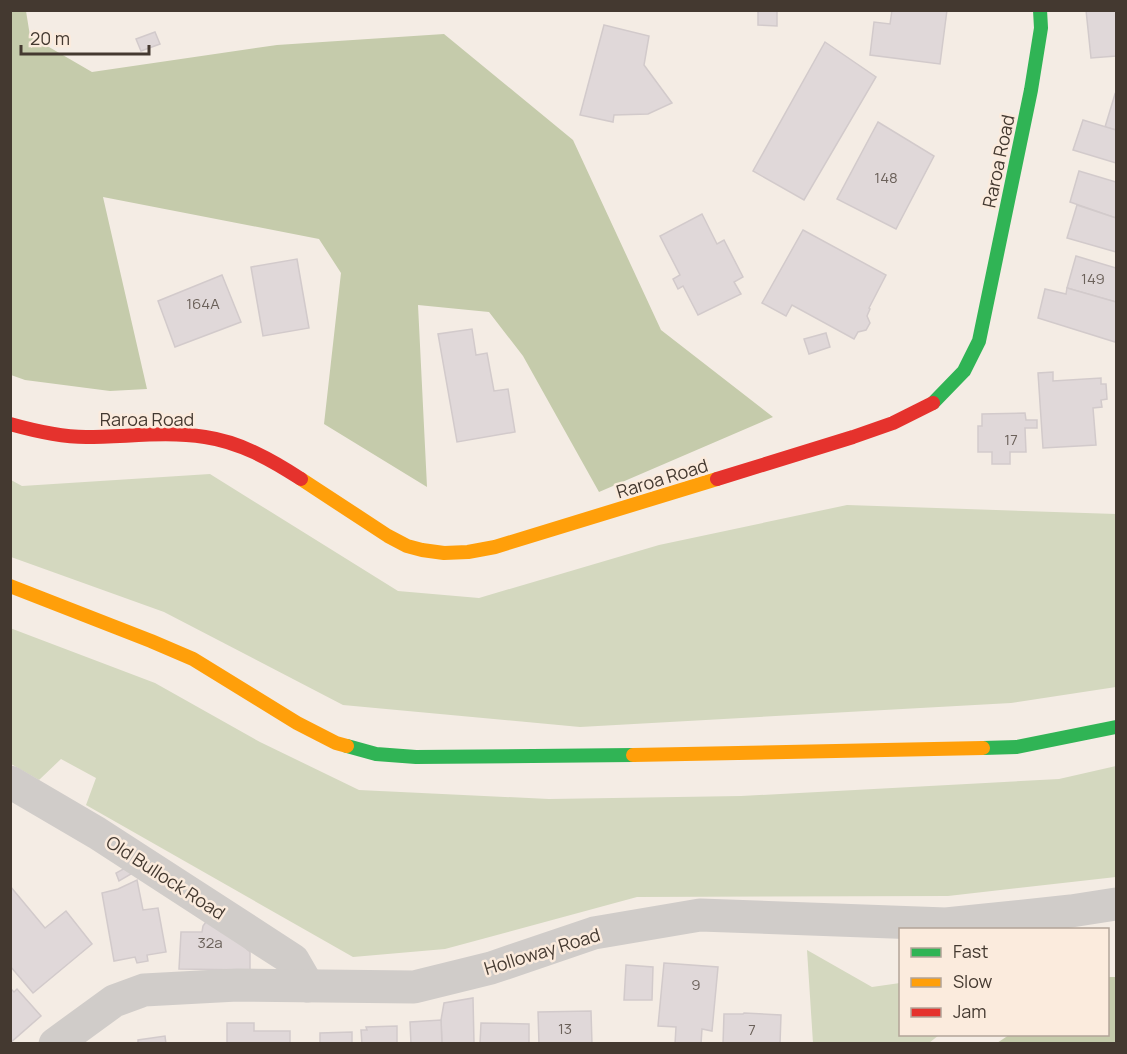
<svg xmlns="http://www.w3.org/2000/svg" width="1127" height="1054" font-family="Manrope,sans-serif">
<rect width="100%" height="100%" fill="#f4ece4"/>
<!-- green -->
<g fill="#d4d8bf">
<polygon points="210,474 398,591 479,598 659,545 847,505 1116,514 1116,687 1011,703 580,727 343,705 164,612 11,557 11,480 22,486"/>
<polygon points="10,628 155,683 260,742 359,790 549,799 741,796 1059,779 1116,766 1116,877 948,896 637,897 445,949 353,957 86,805 96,778 61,759 39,780 11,764"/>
<polygon points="807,950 872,987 900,983 900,1034 939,1035 929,1043 813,1043"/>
</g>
<!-- forest -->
<g fill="#c5cbab">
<polygon points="10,11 26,11 30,36 92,72 277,45 444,34 573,140 661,330 773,417 599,492 523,356 489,312 418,305 427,487 324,424 341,273 319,239 103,197 147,389 110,391 25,380 11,375"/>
<polygon points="1108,977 1116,977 1116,1043 997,1043 1009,1035 1108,1034"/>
</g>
<!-- building -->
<g fill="#e0d8d9" stroke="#d2cacb" stroke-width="1.5">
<polygon points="758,10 777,10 777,26 758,25"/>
<polygon points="892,10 947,10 940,64 870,55 874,22 890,24"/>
<polygon points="1086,10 1116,10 1116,56 1091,58"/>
<polygon points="604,25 649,36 644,65 672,103 648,114 614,115 613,122 580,115"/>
<polygon points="155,32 160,44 141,51 136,39"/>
<polygon points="825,42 876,77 804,200 753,171"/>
<polygon points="1115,94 1116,95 1116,130 1105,127"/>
<polygon points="1083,120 1116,130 1116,163 1073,150"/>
<polygon points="878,122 934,156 896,229 837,199"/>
<polygon points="1079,171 1116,182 1116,218 1070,202"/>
<polygon points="1077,205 1116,218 1116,252 1067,238"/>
<polygon points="702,214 717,244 724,240 743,277 734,282 741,294 698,315 683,286 678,289 673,279 680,275 660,236"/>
<polygon points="803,230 886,275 869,308 870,309 867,316 870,323 866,330 858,332 854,339 792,305 786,316 762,303"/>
<polygon points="1076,256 1116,268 1116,302 1067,288"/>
<polygon points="297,259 309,328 263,336 251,267"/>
<polygon points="222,275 241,322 175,347 158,301"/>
<polygon points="1067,288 1116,302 1116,339 1115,342 1038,318 1045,289 1066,294"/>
<polygon points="472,329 476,355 487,353 494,391 508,389 515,432 457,442 438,334"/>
<polygon points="826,333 830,347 809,354 804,339"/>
<polygon points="1053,372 1053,381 1101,378 1101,384 1106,384 1107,399 1101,400 1102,407 1093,408 1096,445 1043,448 1038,373"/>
<polygon points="1025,413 1026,420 1037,420 1037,428 1025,428 1026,452 1010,452 1010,464 992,464 992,452 978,452 978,426 982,426 982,414"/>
<polygon points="127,867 131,874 119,881 116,873"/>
<polygon points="137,880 143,910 158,908 166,952 147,955 148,961 137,963 135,957 114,961 102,893 118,889"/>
<polygon points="10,886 45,928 66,911 92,944 33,993 10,966"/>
<polygon points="210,916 250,952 250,970 179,969 181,932 202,932 203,926"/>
<polygon points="664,963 718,967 712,1031 702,1029 701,1044 675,1044 676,1027 658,1026"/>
<polygon points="626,965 653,967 652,1000 624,1000"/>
<polygon points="10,988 14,992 17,989 41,1016 10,1043"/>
<polygon points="473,998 474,1044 442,1044 441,1020 444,1003"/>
<polygon points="591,1011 592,1044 539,1044 538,1012"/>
<polygon points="744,1013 781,1015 780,1044 723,1044 724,1014 743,1014"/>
<polygon points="441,1020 442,1044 411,1044 410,1022"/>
<polygon points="227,1023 254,1023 254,1031 290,1031 290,1044 227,1044"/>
<polygon points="481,1023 529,1024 529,1044 480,1044"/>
<polygon points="397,1026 397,1044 362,1044 361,1030 367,1030 366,1027"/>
<polygon points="352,1032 352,1044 320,1044 320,1033"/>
<polygon points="165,1036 166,1044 138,1044 138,1040"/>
</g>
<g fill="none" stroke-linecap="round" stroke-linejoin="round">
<!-- street -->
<g stroke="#d0ccc9" stroke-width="33">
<polyline points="10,782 97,833 293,960 308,986"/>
<polyline points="55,1044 114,1001 144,990 237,985 414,987 491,968 594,933 700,915 946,924 1071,911 1116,904"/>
</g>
<!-- fast -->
<g stroke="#30b455" stroke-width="14">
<polyline points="933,403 964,371 979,341 1031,90 1041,28 1040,10"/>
<polyline points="347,746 376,754 416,757 633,755"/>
<polyline points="983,748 1017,747 1116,727"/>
</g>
<!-- slow -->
<g stroke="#ff9f0a" stroke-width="14">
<polyline points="301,479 388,536 407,546 422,550 444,553 468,552 495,547 717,479"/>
<polyline points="10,586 151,641 193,659 297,723 336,743 347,746"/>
<polyline points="633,755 983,748"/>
</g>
<!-- jam -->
<g stroke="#e5322d" stroke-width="14">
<path d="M10 424C35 431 60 437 86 437 126 437 166 431 205 437 240 442 272 460 301 479"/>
<polyline points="717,479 853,437 893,423 933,403"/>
</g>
</g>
<g text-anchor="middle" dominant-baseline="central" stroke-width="5" stroke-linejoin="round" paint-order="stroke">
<!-- number labels -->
<g font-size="15" fill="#6b615a">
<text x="886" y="177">148</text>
<text x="1093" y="278">149</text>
<text x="203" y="303">164A</text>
<text x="1011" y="439">17</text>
<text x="210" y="942">32a</text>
<text x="696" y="984">9</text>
<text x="565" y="1028">13</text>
<text x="752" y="1029">7</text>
</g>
<!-- street labels -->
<g font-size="18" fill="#443930" stroke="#fbebdd">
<text transform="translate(998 161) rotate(-78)">Raroa Road</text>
<text x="147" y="419">Raroa Road</text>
<text transform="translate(662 478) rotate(-17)">Raroa Road</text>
<text transform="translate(166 877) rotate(33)">Old Bullock Road</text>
<text transform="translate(542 951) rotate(-17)">Holloway Road</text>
</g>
</g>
<!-- border -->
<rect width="1127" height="1054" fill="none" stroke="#443930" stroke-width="24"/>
<!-- legend -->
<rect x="899" y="928" width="210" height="108" fill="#fbebdd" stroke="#b2a498" stroke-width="1.5"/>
<rect x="911" y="948" width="30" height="9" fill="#30b455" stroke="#b2a498" stroke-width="1.5"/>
<text x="953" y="958" font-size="18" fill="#443930">Fast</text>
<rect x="911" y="978" width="30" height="9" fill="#ff9f0a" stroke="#b2a498" stroke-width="1.5"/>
<text x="953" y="988" font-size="18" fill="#443930">Slow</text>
<rect x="911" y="1008" width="30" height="9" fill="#e5322d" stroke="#b2a498" stroke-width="1.5"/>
<text x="953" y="1018" font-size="18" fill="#443930">Jam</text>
<!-- scale -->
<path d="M21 45v9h128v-9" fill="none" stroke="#443930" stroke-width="3"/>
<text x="30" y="45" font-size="18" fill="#443930" stroke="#fbebdd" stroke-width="4.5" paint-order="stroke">20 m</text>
</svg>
